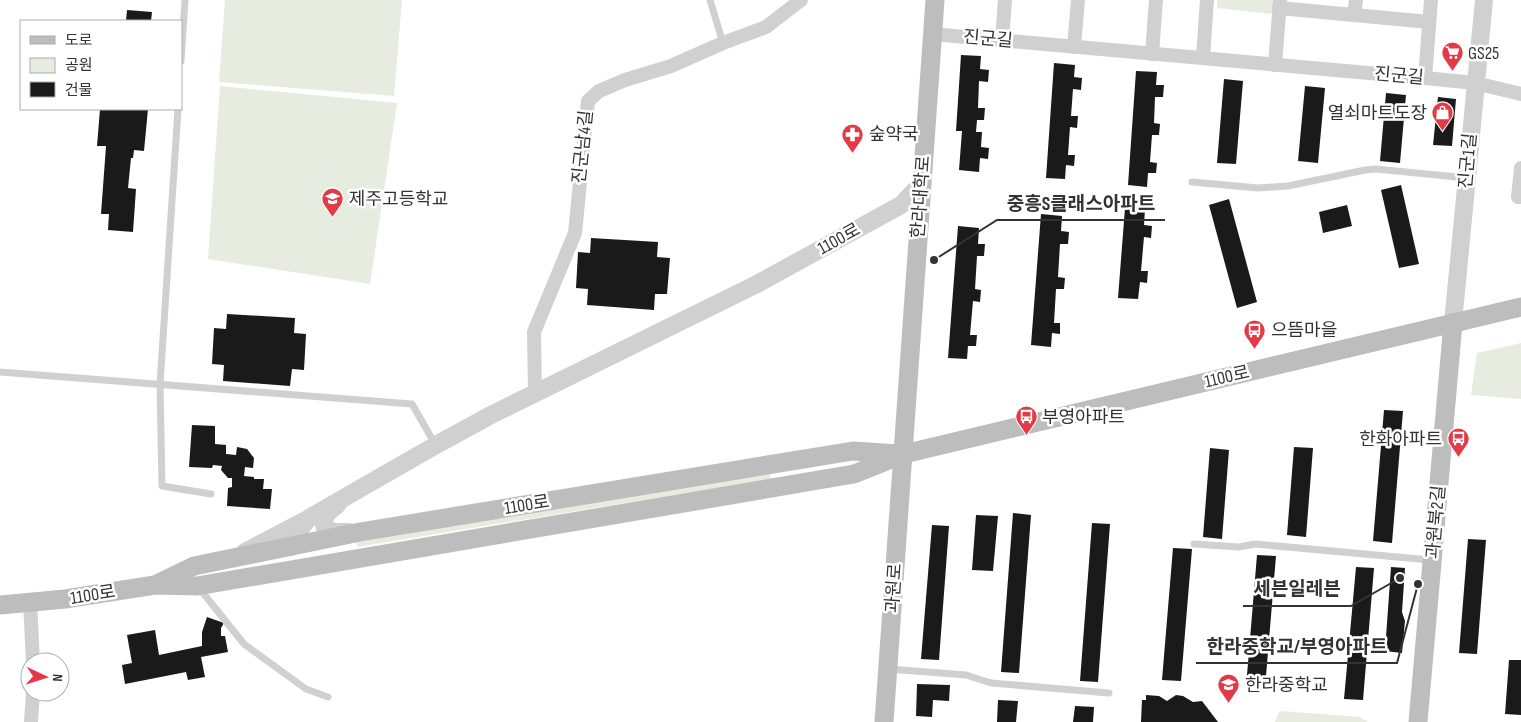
<svg xmlns="http://www.w3.org/2000/svg" width="1521" height="722" font-family="'Sofia Sans Condensed','Noto Sans KR',sans-serif">
<rect width="100%" height="100%" fill="#fff"/>
<!-- green -->
<g fill="#e6ecdf">
<polygon points="225,0 402,0 394,96 219,82"/>
<polygon points="1217,0 1274,0 1272,14 1217,8"/>
<polygon points="220,86 397,103 370,284 208,259"/>
<polygon points="1521,343 1521,399 1471,395 1477,353"/>
<polygon points="770,473 771,479 357,547 356,541"/>
<polygon points="1281,711 1359,717 1368,722 1275,722 1278,714"/>
</g>
<!-- building -->
<g fill="#1a1a1a">
<polygon points="127,10 152,12 151,21 126,21"/>
<polygon points="961,55 981,56 980,69 989,70 988,82 979,81 978,108 985,108 984,120 977,120 976,132 982,132 981,147 989,148 988,159 980,158 979,172 959,170 962,131 956,131"/>
<polygon points="1054,63 1075,65 1074,77 1082,78 1081,90 1073,89 1071,116 1078,116 1077,128 1070,127 1068,155 1075,155 1074,166 1066,165 1065,179 1046,178"/>
<polygon points="1136,71 1157,72 1156,85 1164,85 1163,97 1155,97 1154,123 1160,124 1159,135 1152,135 1150,162 1157,163 1156,173 1148,173 1147,187 1128,185"/>
<polygon points="1224,79 1243,81 1236,164 1217,163"/>
<polygon points="1305,86 1325,88 1318,163 1298,161"/>
<polygon points="1386,93 1406,95 1400,163 1380,161"/>
<polygon points="1438,97 1456,99 1452,146 1433,145"/>
<polygon points="100,109 148,109 144,151 134,150 133,158 131,158 128,188 136,189 133,232 108,230 109,214 101,214 106,146 97,146"/>
<polygon points="1401,185 1419,264 1399,268 1381,190"/>
<polygon points="1229,199 1257,302 1237,308 1209,205"/>
<polygon points="1347,205 1352,226 1323,233 1319,212"/>
<polygon points="1125,208 1145,209 1144,225 1152,226 1151,238 1144,237 1141,271 1148,271 1147,283 1140,282 1138,299 1118,298"/>
<polygon points="1041,214 1062,216 1061,231 1069,232 1068,244 1060,244 1058,277 1065,278 1064,289 1056,289 1054,323 1060,323 1060,334 1052,333 1051,347 1031,345"/>
<polygon points="958,226 979,228 978,244 985,244 984,256 977,256 975,289 981,290 980,302 973,301 970,335 977,335 976,346 968,346 967,359 948,358"/>
<polygon points="591,238 658,242 657,257 670,258 667,294 655,294 654,310 587,305 588,289 576,288 578,252 590,253"/>
<polygon points="227,314 295,318 294,333 306,334 304,370 292,369 290,386 223,381 224,365 212,364 214,328 226,329"/>
<polygon points="1384,410 1403,411 1392,543 1373,541"/>
<polygon points="192,425 215,426 215,444 226,445 226,454 236,455 237,447 247,449 254,458 253,468 245,467 244,476 254,477 254,479 264,479 263,489 272,489 270,509 227,506 228,488 232,487 232,478 228,478 221,470 222,466 213,465 212,468 189,467"/>
<polygon points="1294,447 1313,448 1306,537 1287,535"/>
<polygon points="1210,448 1229,450 1222,539 1203,537"/>
<polygon points="1013,513 1031,515 1019,673 1001,672"/>
<polygon points="976,515 998,516 993,571 972,570"/>
<polygon points="1092,523 1110,524 1098,682 1080,681"/>
<polygon points="932,525 949,526 939,660 921,659"/>
<polygon points="1468,539 1486,540 1477,654 1459,653"/>
<polygon points="1173,548 1192,549 1181,681 1162,680"/>
<polygon points="1257,555 1276,556 1265,688 1246,687"/>
<polygon points="1356,567 1374,568 1363,700 1344,699"/>
<polygon points="1391,567 1405,568 1402,612 1405,621 1402,653 1385,651"/>
<polygon points="207,617 224,623 221,628 221,636 225,636 228,652 201,657 205,677 188,680 186,672 125,684 122,665 132,663 127,635 155,630 159,655 202,646 202,632"/>
<polygon points="1509,660 1521,660 1521,715 1505,714"/>
<polygon points="917,684 950,685 949,701 933,700 932,717 916,716"/>
<polygon points="1146,695 1159,696 1167,701 1176,695 1183,696 1193,702 1202,701 1218,722 1141,722 1142,700 1146,700"/>
<polygon points="998,700 1018,701 1016,722 997,722"/>
<polygon points="1075,706 1094,707 1093,722 1073,722"/>
</g>
<g fill="none" stroke-linecap="round" stroke-linejoin="round">
<!-- service -->
<g stroke="#d0d0d0" stroke-width="7">
<polyline points="710,0 723,43"/>
<polyline points="181,61 185,0"/>
<polyline points="178,109 160,384 162,486 211,494"/>
<polyline points="1192,182 1258,188 1288,186 1365,170 1376,169 1467,178"/>
<polyline points="0,372 412,404 435,444"/>
<polyline points="1194,544 1239,547 1255,544 1430,560"/>
<polyline points="199,588 244,644 306,689 328,697"/>
<polyline points="889,669 966,675 991,683 1109,693"/>
</g>
<!-- minor -->
<g stroke="#d0d0d0" stroke-width="14">
<polyline points="1279,8 1429,22"/>
<polyline points="1354,15 1356,0"/>
<polyline points="932,34 1425,78 1475,83 1521,94"/>
<polyline points="1002,40 1005,0"/>
<polyline points="1074,47 1078,0"/>
<polyline points="1152,54 1156,0"/>
<polyline points="1203,58 1207,0"/>
<polyline points="1275,65 1280,1"/>
<polyline points="1425,78 1431,0"/>
<polyline points="1521,168 1518,197 1521,197"/>
<polyline points="535,394 534,332 575,233 588,101 599,91 625,80 671,66 723,43 766,27 801,0"/>
<polyline points="30,602 33,662"/>
<polyline points="31,722 33,692"/>
</g>
<!-- tertiary -->
<g stroke="#d0d0d0" stroke-width="18">
<polyline points="1453,323 1484,0"/>
<path d="M337 505C329 511 321 517 325 528L334 532H349"/>
<polyline points="291,547 297,533 309,518 436,445 491,415 757,284 901,205 921,184"/>
<polyline points="245,552 304,521"/>
</g>
<!-- secondary -->
<g stroke="#bdbdbd" stroke-width="19">
<polyline points="159,583 194,566 360,532 853,451 898,454"/>
<polyline points="0,605 65,599 155,585 197,586 854,474 904,454 1521,307"/>
<polyline points="884,722 935,0"/>
<polyline points="1418,722 1453,323"/>
</g>
</g>
<!-- icons -->
<defs>
<symbol id="supermarket-pin" viewBox="-11 -11 22 30"><path d="M0 17L-7.5 6A9.5 9.5 0 1 1 7.5 6Z" fill="#e63946" stroke="#fff"/><path d="M-6-5.5h2.5l.6 2H6L4.5 2H-2.5L-4.4-4H-6ZM-1.5 3.2a1.3 1.3 0 1 0 .1 0ZM3 3.2a1.3 1.3 0 1 0 .1 0Z" fill="#fff"/></symbol>
<symbol id="shop-pin" viewBox="-11 -11 22 30"><path d="M0 17L-7.5 6A9.5 9.5 0 1 1 7.5 6Z" fill="#e63946" stroke="#fff"/><path d="M-5-2.5h2.3a2.7 3.5 0 0 1 5.4 0H5L5.5 6h-11ZM-1.5-2.5h3a1.5 2.3 0 0 0-3 0Z" fill="#fff"/></symbol>
<symbol id="pharmacy-pin" viewBox="-11 -11 22 30"><path d="M0 17L-7.5 6A9.5 9.5 0 1 1 7.5 6Z" fill="#e63946" stroke="#fff"/><path d="M-2-6h4v4h4v4h-4v4h-4v-4h-4v-4h4Z" fill="#fff"/></symbol>
<symbol id="school-pin" viewBox="-11 -11 22 30"><path d="M0 17L-7.5 6A9.5 9.5 0 1 1 7.5 6Z" fill="#e63946" stroke="#fff"/><path d="M0-5L7-2L0 1L-7-2ZM-4 1L0 2.5L4 1V4Q0 6-4 4Z" fill="#fff"/></symbol>
<symbol id="bus-pin" viewBox="-11 -11 22 30"><path d="M0 17L-7.5 6A9.5 9.5 0 1 1 7.5 6Z" fill="#e63946" stroke="#fff"/><path d="M-5-6H5V4H4V6H2V4H-2V6H-4V4H-5ZM-3.5-4V0h7V-4ZM-3.5 1.2v1.5H-2V1.2ZM2 1.2v1.5H3.5V1.2Z" fill="#fff"/></symbol>
</defs>
<g fill-rule="evenodd">
<use href="#supermarket-pin" x="1440" y="40" width="25" height="34"/>
<use href="#shop-pin" x="1430" y="100" width="25" height="34"/>
<use href="#pharmacy-pin" x="840" y="122" width="25" height="34"/>
<use href="#school-pin" x="320" y="186" width="25" height="34"/>
<use href="#bus-pin" x="1242" y="318" width="25" height="34"/>
<use href="#bus-pin" x="1014" y="404" width="25" height="34"/>
<use href="#bus-pin" x="1446" y="426" width="25" height="34"/>
<use href="#school-pin" x="1216" y="672" width="25" height="34"/>
</g>
<g text-anchor="middle" dominant-baseline="central" stroke-width="5" stroke-linejoin="round" paint-order="stroke">
<!-- street labels -->
<g font-size="18" fill="#333" stroke="#fff">
<text transform="translate(988 39) rotate(5)">진군길</text>
<text transform="translate(1399 76) rotate(5)">진군길</text>
<text transform="translate(583 147) rotate(-84)">진군남4길</text>
<text transform="translate(1468 161) rotate(-85)">진군1길</text>
<text transform="translate(921 197) rotate(-86)">한라대학로</text>
<text transform="translate(839 239) rotate(-29)">1100로</text>
<text transform="translate(1227 377) rotate(-13)">1100로</text>
<text transform="translate(527 505) rotate(-9)">1100로</text>
<text transform="translate(1436 522) rotate(-85)">과원북2길</text>
<text transform="translate(894 588) rotate(-86)">과원로</text>
<text transform="translate(93 595) rotate(-9)">1100로</text>
</g>
<!-- poi labels -->
<g font-size="18" fill="#333" stroke="#fff" text-anchor="start">
<text x="1468" y="53">GS25</text>
<text x="1427" y="113" text-anchor="end">열쇠마트도장</text>
<text x="869" y="134">숲약국</text>
<text x="349" y="199">제주고등학교</text>
<text x="1271" y="330">으뜸마을</text>
<text x="1042" y="417">부영아파트</text>
<text x="1442" y="439" text-anchor="end">한화아파트</text>
<text x="1245" y="685">한라중학교</text>
</g>
</g>
<!-- callouts -->
<path fill="none" stroke="#333" stroke-width="2" d="M934 260L997 220H1165M1400 578L1351 606H1243M1418 584L1397 663H1196"/>
<g fill="#333" stroke="#fff" stroke-width="2">
<circle cx="934" cy="260" r="5"/>
<circle cx="1400" cy="578" r="5"/>
<circle cx="1418" cy="584" r="5"/>
</g>
<g font-size="19" text-anchor="middle" font-weight="bold" fill="#333" stroke="#fff" stroke-width="5" stroke-linejoin="round" paint-order="stroke">
<text x="1081" y="210">중흥S클래스아파트</text>
<text x="1297" y="595">세븐일레븐</text>
<text x="1297" y="653">한라중학교/부영아파트</text>
</g>
<!-- legend -->
<rect x="20" y="20" width="162" height="90" fill="#ffffff" stroke="#adadad"/>
<rect x="30" y="36" width="25" height="8" fill="#bdbdbd" stroke="#adadad"/>
<text x="65" y="45" font-size="15" fill="#333333">도로</text>
<rect x="30" y="58" width="25" height="15" fill="#e6ecdf" stroke="#adadad"/>
<text x="65" y="70" font-size="15" fill="#333333">공원</text>
<rect x="30" y="82" width="25" height="15" fill="#1a1a1a" stroke="#adadad"/>
<text x="65" y="95" font-size="15" fill="#333333">건물</text>
<!-- north arrow -->
<g transform="translate(45 677) rotate(94)"><circle r="24" fill="#ffffff" stroke="#adadad"/>
<path d="M0-4L9 19L0 12L-9 19Z" fill="#e63946"/>
<text y="-8" font-size="14" font-weight="bold" text-anchor="middle" fill="#333333">N</text>
</g>
</svg>
